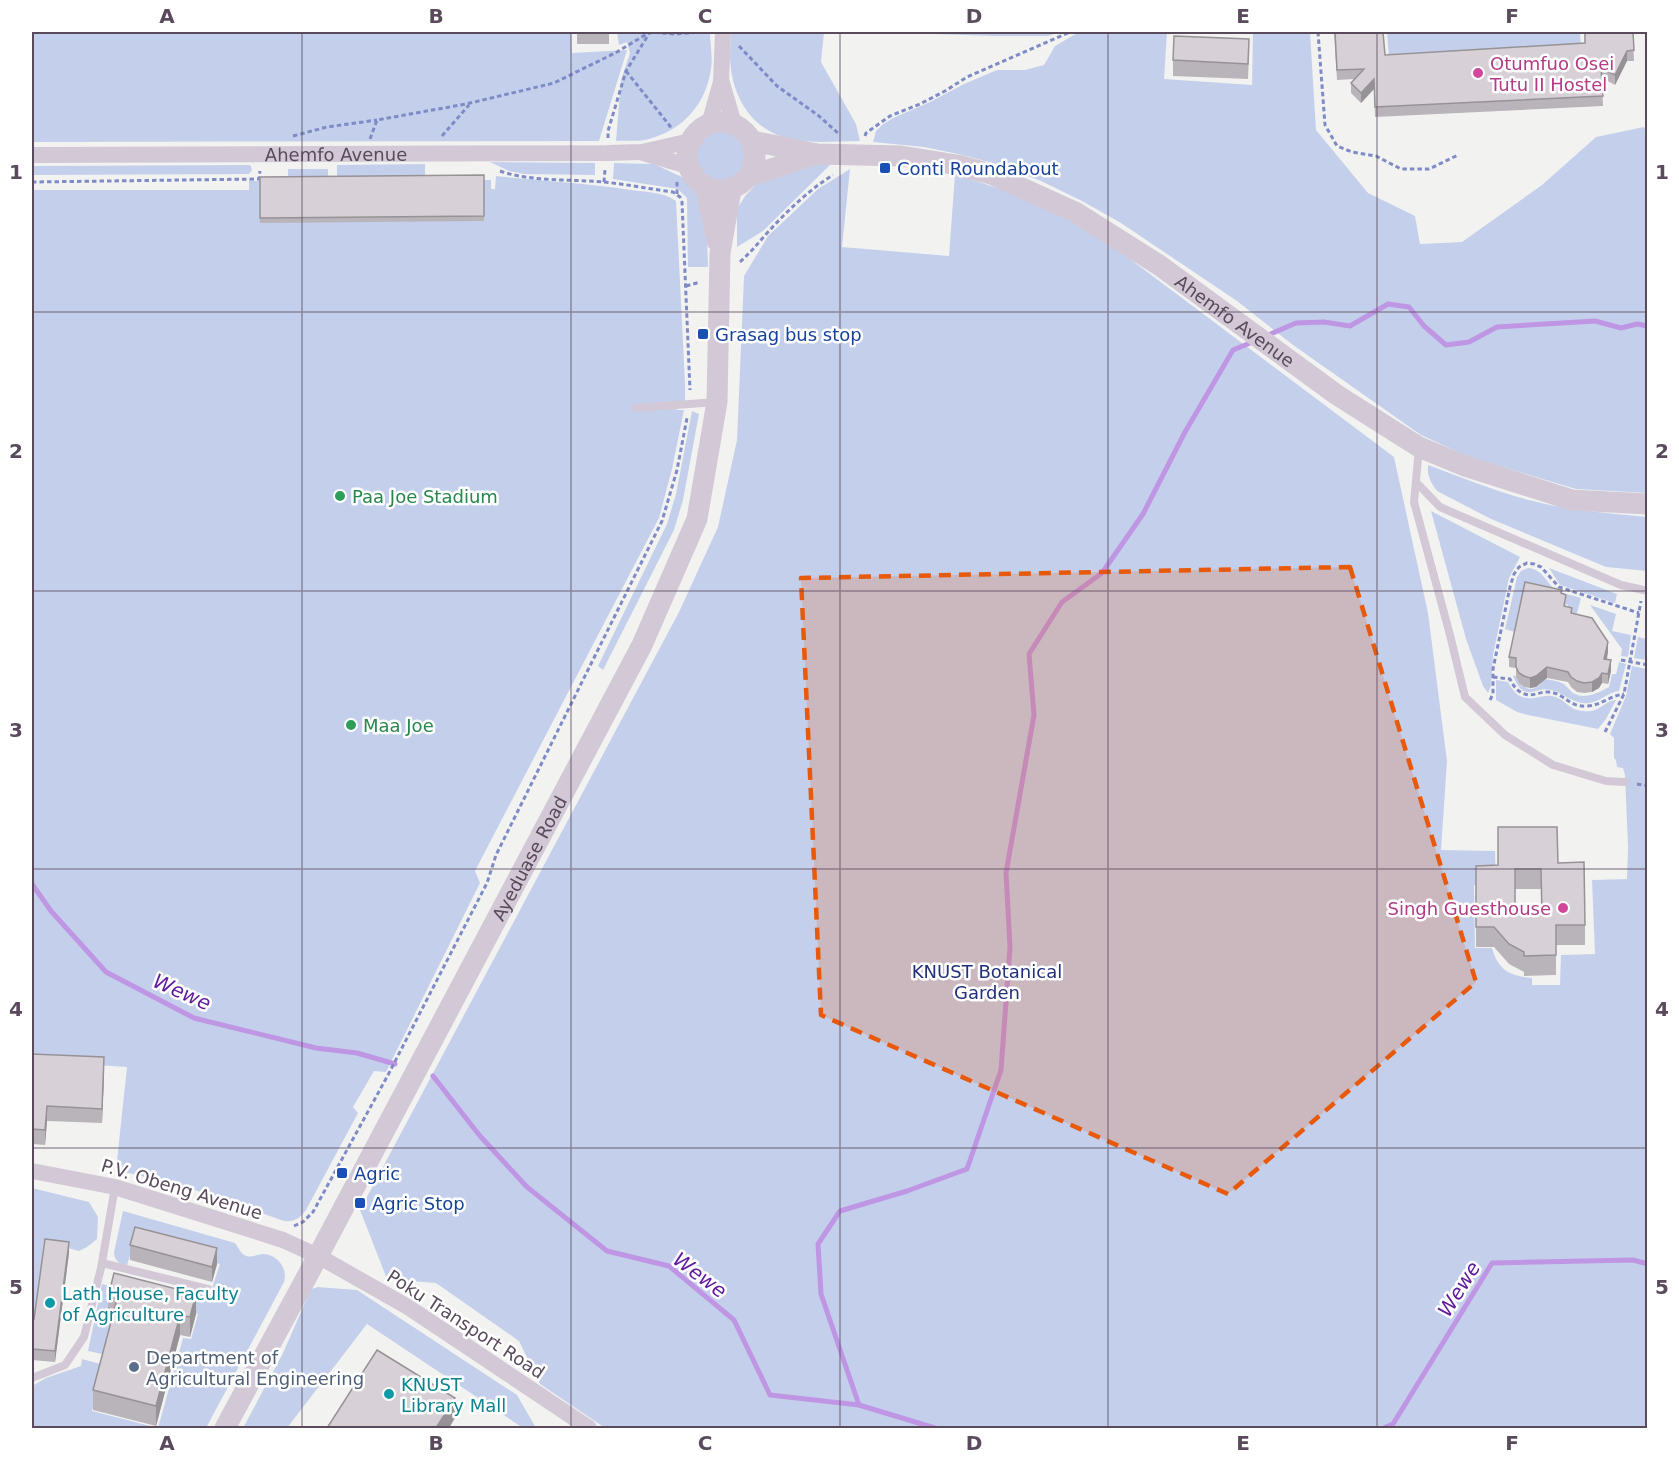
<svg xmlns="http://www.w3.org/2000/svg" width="1679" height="1460" font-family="'DejaVu Sans',sans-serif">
<rect width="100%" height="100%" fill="#f2f3f1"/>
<!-- green -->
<g fill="#c4d0eb">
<polygon points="32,32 571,32 572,53 627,50 599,141 32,142"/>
<path d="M617 32H710C710 44 713 57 711 69 706 104 683 130 649 139 639 142 627 140 616 141L621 80 630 53 627 42 619 45Z"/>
<path d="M731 32H824L821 62 856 124 860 141C842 141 822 143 804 141 763 139 736 109 731 69 729 57 731 44 731 32Z"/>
<polygon points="932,32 1060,32 1048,36 995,36 932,34"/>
<polygon points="1079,32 1167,32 1164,79 1252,85 1253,32 1310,32 1316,130 1368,193 1415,216 1420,244 1462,242 1542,185 1596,137 1644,127 1646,130 1647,126 1647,493 1576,489 1469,457 1421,435 1293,345 1237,301 1121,223 1082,201 1041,181 997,164 958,154 924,147 873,142 876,131 882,125 893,118 930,102 964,84 997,70 1025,70 1044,65 1055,46"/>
<polygon points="1387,32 1580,32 1581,48 1389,59"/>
<circle cx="721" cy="156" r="27"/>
<polygon points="490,162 595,163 595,175 524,174 509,171"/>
<polygon points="833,162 763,231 737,247 737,209 745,196 760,180 800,164"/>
<polygon points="614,163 654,164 682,177 696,191 706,206 708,267 688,267 687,198 678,189 613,179"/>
<path d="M425 164V180H491V189H495L496 176C541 181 586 183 631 190 646 192 664 192 676 201L685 383V402H678L677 410H684L672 469 659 518 475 871 480 883 386 1072 374 1071 353 1107 358 1113 306 1210C300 1218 295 1222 284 1221L183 1186 116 1170 127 1067 32 1061V190H249V181H288V169H328V181L337 180V165Z"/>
<polygon points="249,165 251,166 252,170 249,174 32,175 32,166"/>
<path d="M850 169 842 247 949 256 955 174 1009 192 1058 210 1102 238 1394 457 1428 613 1447 761 1441 850 1495 851 1496 884 1474 885 1475 948H1492C1498 970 1510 976 1532 978V985H1560L1561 955 1595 954 1592 880 1627 879 1628 847 1625 775 1623 768 1617 767 1616 760 1614 758V738L1610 734 1626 696 1632 666 1647 669V1428H605L540 1384 519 1341 436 1283 387 1279 360 1210 679 612 718 527 737 440 744 276 768 236 818 189Z"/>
<polygon points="692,411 699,414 683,500 674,530 603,670 598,666 667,524 676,494"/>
<path d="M1428 465C1463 478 1497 492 1533 501 1570 511 1609 513 1647 517V571L1606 567 1491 519 1437 491C1430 482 1427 475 1428 465Z"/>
<polygon points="1431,511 1520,557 1509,578 1493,655 1491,686 1488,693 1483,686 1466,639"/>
<path d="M1528 568C1543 569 1545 582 1556 590 1562 594 1573 595 1581 598L1576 617 1566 615 1568 605 1562 603 1515 632 1505 629 1517 577 1521 571Z"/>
<polygon points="1549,568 1617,594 1615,603 1560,585"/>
<polygon points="1590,605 1616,614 1612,631 1631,635 1628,657 1621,656 1622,649"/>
<polygon points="1638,637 1647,639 1647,660 1634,658"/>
<path d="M1619 662 1626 664 1619 691C1608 692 1600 702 1589 703 1573 705 1565 693 1551 690 1539 687 1533 695 1524 691 1518 688 1516 682 1513 676L1515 675C1521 690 1535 695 1544 679 1550 680 1562 681 1566 686 1569 688 1570 691 1573 693 1585 700 1598 693 1609 687L1612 674H1616Z"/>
<path d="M1496 680 1508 682C1511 687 1514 693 1520 696 1531 702 1541 694 1552 696 1568 699 1567 713 1591 711 1601 710 1606 700 1616 700L1606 719 1598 729 1528 715 1517 712 1496 700Z"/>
<polygon points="32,1188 89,1202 98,1217 97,1239 87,1247 79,1251 44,1242 32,1339"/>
<path d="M123 1211 235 1243C238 1247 240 1252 244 1255 252 1259 256 1254 264 1254 278 1255 288 1269 284 1282L206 1428H158L183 1338 191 1339 198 1314 175 1307 181 1288 209 1297 220 1264 135 1241 127 1265C119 1265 114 1259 114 1252Z"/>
<polygon points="102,1284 118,1288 113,1293 107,1317 115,1320 107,1355 88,1351"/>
<polygon points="318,1287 357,1290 517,1395 536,1428 523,1428 367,1324 287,1428 243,1428 283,1353 311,1289"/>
<polygon points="82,1359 104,1365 92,1411 158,1428 32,1428 32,1386 46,1378 81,1366"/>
</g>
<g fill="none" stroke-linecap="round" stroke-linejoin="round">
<!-- stream -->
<g stroke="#bf96e4" stroke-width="5">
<polyline points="1266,336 1296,323 1324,322 1350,326 1388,304 1409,307 1424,326 1446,345 1469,342 1497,327 1595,321 1621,328 1637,324 1648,326"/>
<polyline points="32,884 51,911 106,972 194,1018 316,1048 357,1053 395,1064"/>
<polyline points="433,1076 480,1136 527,1187 607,1251 669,1266 734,1320 770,1395 859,1405 935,1428"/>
<polyline points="859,1405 821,1294 818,1244 840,1211 907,1191 967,1169 1001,1070 1010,947 1006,873 1034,715 1029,654 1062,602 1102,573 1143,514 1185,432 1233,350 1255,341"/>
<polyline points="1384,1428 1393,1424 1492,1263 1633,1260 1648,1264"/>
</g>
<!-- path -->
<g stroke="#7f8bc6" stroke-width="3" stroke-dasharray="4.5 3" stroke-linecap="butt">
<polyline points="1318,32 1325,125 1337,146 1352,152 1376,156 1401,169 1429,169 1458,155"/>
<polyline points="739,46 777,86 819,116 839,134"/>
<polyline points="626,71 670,126 671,130"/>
<polyline points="293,136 327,127 377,120"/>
<polyline points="442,136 469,105"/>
<polyline points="865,136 866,133 890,116 920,104 945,91 967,77 1070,32"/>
<polyline points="608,138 608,131 626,71 650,32 675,34 700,32"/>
<polyline points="370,139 377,120 466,104 554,83 617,52 650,32"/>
<path d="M500 171C532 182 569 179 603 182 626 184 649 189 673 192L680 197 682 202 690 390"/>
<polyline points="32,182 259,179 260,171"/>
<polyline points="604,182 605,169"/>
<polyline points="677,194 677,181"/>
<path d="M740 262C751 252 759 242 769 231 788 210 809 190 833 175"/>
<polyline points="686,286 700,282"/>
<polyline points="1621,660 1648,665"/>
<path d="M1493 677 1510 679C1513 685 1516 690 1522 693 1532 698 1540 691 1549 692 1566 694 1569 708 1588 706 1602 705 1609 696 1624 694"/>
<polyline points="1490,700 1493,694 1493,669 1510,587 1514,574 1519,567 1527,563 1534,564 1541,567 1559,587 1639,613"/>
<polyline points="1605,732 1624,694 1641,601"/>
<polyline points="1637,784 1648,786"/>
<polyline points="294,1226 303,1222 313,1212 388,1075 487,883 496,855 662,521 677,470 687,418"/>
</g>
<!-- service -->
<g stroke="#d3c9d6" stroke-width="8">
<polyline points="636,408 716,402"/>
<polyline points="1419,448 1414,502 1450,635 1465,697 1505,735 1553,765 1606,781 1625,782"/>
<polyline points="1416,482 1440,507 1621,585 1648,591"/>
<polyline points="102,1263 208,1289"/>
<polyline points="32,1378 65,1365 84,1337 101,1268 115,1187"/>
</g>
<!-- minor -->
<g stroke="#d3c9d6" stroke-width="16">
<polyline points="722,83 734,124"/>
<polyline points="709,124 721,82 723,32"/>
<polyline points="643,153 688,166"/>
<path id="s1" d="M32 155 607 153 642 152 690 141"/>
<polyline points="32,1171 115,1187 283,1240 318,1256 408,1307 589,1428"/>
</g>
<!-- tertiary -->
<g stroke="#d3c9d6" stroke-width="21">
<circle cx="721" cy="156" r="34"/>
<path id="s2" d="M752 141 817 154 901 156 957 165 991 174 1075 212 1159 265 1337 395 1419 447 1465 466 1572 500 1648 504"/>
<polyline points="750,176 816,154"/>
<polyline points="706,188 717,241"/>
<path id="s3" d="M225 1428 318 1256 642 645 697 519 717 402 720 253 731 190"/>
</g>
</g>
<!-- wall -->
<g fill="#b9b4b9" fill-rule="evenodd">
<rect x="577" y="32" width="32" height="12"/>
<polygon points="1334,32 1383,32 1385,55 1585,43 1584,32 1633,32 1634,61 1627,61 1615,85 1602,78 1603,106 1375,117 1374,89 1361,103 1351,93 1351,83 1354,79 1337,80"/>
<polygon points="1249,54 1248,79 1173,76 1173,60"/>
<polygon points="484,175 484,221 260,223 260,177"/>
<polygon points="1562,594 1566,607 1608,652 1607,660 1611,671 1608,684 1602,683 1599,688 1592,692 1584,693 1577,692 1571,687 1568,682 1547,678 1536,687 1530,688 1524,687 1519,683 1516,677 1516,668 1509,667 1509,657"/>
<path d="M1558 863 1585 925V945H1556V975L1524 976V972L1509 964 1494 947H1476V866ZM1515 889H1541L1542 915 1515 906Z"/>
<polygon points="32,1054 104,1072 102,1123 47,1121 45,1145 32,1144"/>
<polygon points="130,1245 217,1264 212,1282 130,1260"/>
<polygon points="69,1253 55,1362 32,1360 32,1319 34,1319"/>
<polygon points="108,1297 196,1314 190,1337 180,1335 156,1426 93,1410 93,1390 112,1318 108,1317"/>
</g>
<!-- shaded-wall -->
<g fill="#969296">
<polygon points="1627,51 1627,61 1615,85 1615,75"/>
<polygon points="1374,79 1374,89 1361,103 1361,93"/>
<polygon points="1608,642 1608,652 1604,669 1604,659"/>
<polygon points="1611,660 1611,671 1608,684 1608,674"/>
<polygon points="1547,667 1547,678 1536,687 1530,688 1530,678"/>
<polygon points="1602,673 1602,683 1599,688 1592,692 1592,682"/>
<polygon points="104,1057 104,1072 102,1123 102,1109"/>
<polygon points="47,1106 47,1121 45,1145 45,1130"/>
<polygon points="69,1242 69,1253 55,1362 55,1351"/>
<polygon points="217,1248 217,1264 212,1282 212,1267"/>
<polygon points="196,1294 196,1314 190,1337 190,1317"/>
<polygon points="180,1315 180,1335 156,1426 156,1406"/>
<polygon points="455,1398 455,1418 449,1428 436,1428"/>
</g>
<!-- building -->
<g fill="#d7d1d7" stroke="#969296" stroke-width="1.5" fill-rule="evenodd">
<polygon points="1335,32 1383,32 1385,55 1585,43 1585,32 1633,32 1634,50 1627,51 1615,75 1601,68 1603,96 1375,107 1374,79 1361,93 1351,83 1364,69 1337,70"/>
<polygon points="1174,36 1249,39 1248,64 1173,60"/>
<polygon points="484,175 484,216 260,218 260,177"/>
<polygon points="1525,582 1562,590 1561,593 1566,595 1564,606 1572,608 1571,613 1592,618 1608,642 1604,659 1611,660 1608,674 1602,673 1599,678 1592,682 1584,683 1577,681 1571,677 1568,672 1547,667 1536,676 1530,678 1524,676 1519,673 1516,667 1516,658 1509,657"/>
<path d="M1498 827H1557L1558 863 1584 862 1585 925H1556V955L1524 956V952L1509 944 1494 927H1476V866L1498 865ZM1515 869H1541L1542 915 1515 906Z"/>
<polygon points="32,1054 104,1057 102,1109 47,1106 45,1130 32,1129"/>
<polygon points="135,1227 217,1248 212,1267 130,1245"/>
<polygon points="45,1239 69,1242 55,1351 32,1349 32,1319 34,1319"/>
<polygon points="114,1273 196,1294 190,1317 180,1315 156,1406 93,1390 117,1299 108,1297"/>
<polygon points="377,1350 455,1398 436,1428 327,1428"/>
</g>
<!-- marked area -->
<path fill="#e8590c" fill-opacity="0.2" stroke="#e8590c" stroke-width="4.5" stroke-dasharray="12 8" stroke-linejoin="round" d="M1350 567 1476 982 1228 1194 821 1015 801 578Z"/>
<!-- grid -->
<path fill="none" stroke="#594a5c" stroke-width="1.5" stroke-opacity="0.55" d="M302 32V1428M571 32V1428M840 32V1428M1108 32V1428M1377 32V1428M32 312H1648M32 591H1648M32 869H1648M32 1148H1648"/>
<!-- markers -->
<g fill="#d1479c" stroke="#fff" stroke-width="2">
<circle cx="1478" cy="73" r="6"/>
<circle cx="1563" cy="908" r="6"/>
</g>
<g fill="#1a4fb4" stroke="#fff" stroke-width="2">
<rect x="879" y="162" width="12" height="12" rx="3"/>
<rect x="697" y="328" width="12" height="12" rx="3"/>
<rect x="336" y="1167" width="12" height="12" rx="3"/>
<rect x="354" y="1197" width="12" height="12" rx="3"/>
</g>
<g fill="#2e9e5b" stroke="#fff" stroke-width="2">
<circle cx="340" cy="496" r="6"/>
<circle cx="351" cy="725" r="6"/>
</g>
<g fill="#0f9aa8" stroke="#fff" stroke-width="2">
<circle cx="50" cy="1303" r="6"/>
<circle cx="389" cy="1394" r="6"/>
</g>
<circle fill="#5c6f8a" stroke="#fff" stroke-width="2" cx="134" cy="1367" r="6"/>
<g text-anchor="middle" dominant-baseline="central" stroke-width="5" stroke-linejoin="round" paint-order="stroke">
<!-- hotel labels -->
<g font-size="18" fill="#b23c85" stroke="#fff" text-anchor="start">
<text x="1490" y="63">Otumfuo Osei<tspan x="1490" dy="21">Tutu II Hostel</tspan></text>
<text x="1551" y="908" text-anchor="end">Singh Guesthouse</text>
</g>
<!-- street labels -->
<g font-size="18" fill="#594a5c" stroke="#fff">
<text stroke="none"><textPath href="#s1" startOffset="304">Ahemfo Avenue</textPath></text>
<text stroke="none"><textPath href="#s2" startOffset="528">Ahemfo Avenue</textPath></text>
<text stroke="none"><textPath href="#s3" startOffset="646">Ayeduase Road</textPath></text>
<text transform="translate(182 1189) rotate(17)">P.V. Obeng Avenue</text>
<text transform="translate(466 1324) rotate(33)">Poku Transport Road</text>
</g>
<!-- transit labels -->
<g font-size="18" fill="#164399" stroke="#fff" text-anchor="start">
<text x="897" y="168">Conti Roundabout</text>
<text x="715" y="334">Grasag bus stop</text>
<text x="354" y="1173">Agric</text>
<text x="372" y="1203">Agric Stop</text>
</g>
<!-- leisure labels -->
<g font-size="18" fill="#27864d" stroke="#fff" text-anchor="start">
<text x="352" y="496">Paa Joe Stadium</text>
<text x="363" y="725">Maa Joe</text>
</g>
<!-- park labels -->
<g font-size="18" fill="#213078" stroke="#fff">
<text x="987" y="971">KNUST Botanical<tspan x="987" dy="21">Garden</tspan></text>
</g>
<!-- culture labels -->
<g font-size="18" fill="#0d838f" stroke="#fff" text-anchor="start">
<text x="62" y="1293">Lath House, Faculty<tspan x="62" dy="21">of Agriculture</tspan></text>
<text x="401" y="1384">KNUST<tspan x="401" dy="21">Library Mall</tspan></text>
</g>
<!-- service labels -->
<g font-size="18" fill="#4e5e75" stroke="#fff" text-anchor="start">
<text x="146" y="1357">Department of<tspan x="146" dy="21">Agricultural Engineering</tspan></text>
</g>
<!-- water labels -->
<g font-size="20" font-style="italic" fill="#611b9f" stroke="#fff">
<text transform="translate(182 992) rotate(24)">Wewe</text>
<text transform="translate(700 1275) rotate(37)">Wewe</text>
<text transform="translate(1459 1289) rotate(-58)">Wewe</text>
</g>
</g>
<!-- border -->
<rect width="1679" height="1460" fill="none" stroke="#ffffff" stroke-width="66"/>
<rect x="33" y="33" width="1613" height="1394" fill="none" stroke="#594a5c" stroke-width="2"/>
<g font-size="20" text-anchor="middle" font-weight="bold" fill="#594a5c">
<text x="167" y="23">A</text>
<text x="436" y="23">B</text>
<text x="705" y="23">C</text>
<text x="974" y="23">D</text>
<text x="1243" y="23">E</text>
<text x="1512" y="23">F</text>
<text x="16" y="179">1</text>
<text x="1662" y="179">1</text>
<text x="16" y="458">2</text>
<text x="1662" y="458">2</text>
<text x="16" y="737">3</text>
<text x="1662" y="737">3</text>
<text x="16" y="1016">4</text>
<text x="1662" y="1016">4</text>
<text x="16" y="1294">5</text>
<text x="1662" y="1294">5</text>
<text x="167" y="1450">A</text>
<text x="436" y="1450">B</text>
<text x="705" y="1450">C</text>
<text x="974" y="1450">D</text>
<text x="1243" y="1450">E</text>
<text x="1512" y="1450">F</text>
</g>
</svg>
